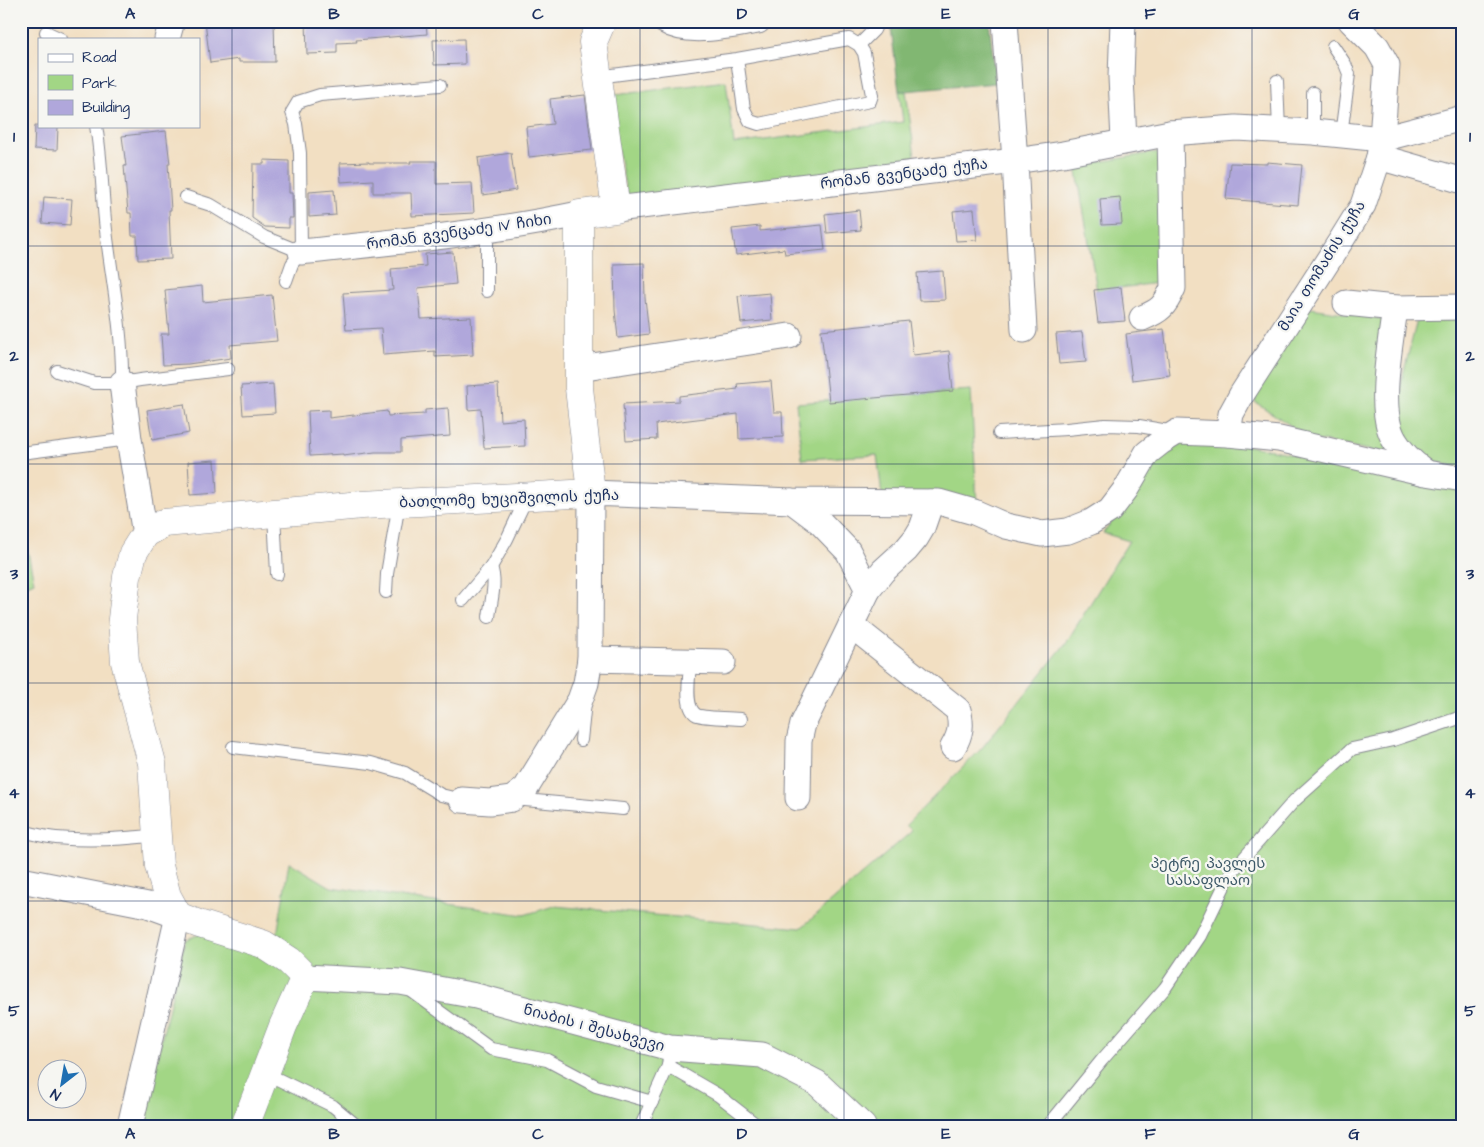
<svg xmlns="http://www.w3.org/2000/svg" width="1484" height="1147" font-family="'Architects Daughter','Noto Sans Georgian',sans-serif">
<rect width="100%" height="100%" fill="#f6f6f2"/>
<filter id="ink" filterUnits="userSpaceOnUse"><feTurbulence type="fractalNoise" baseFrequency=".02" numOctaves="2"/><feDisplacementMap in="SourceGraphic" scale="10" xChannelSelector="R" yChannelSelector="G"/><feConvolveMatrix kernelMatrix="1 2 1 2 8 2 1 2 1" color-interpolation-filters="sRGB"/></filter>
<filter id="wash" filterUnits="userSpaceOnUse"><feTurbulence type="fractalNoise" baseFrequency=".0096" numOctaves="4" result="noise"/><feDisplacementMap in="SourceGraphic" scale="20" xChannelSelector="R" yChannelSelector="G"/><feGaussianBlur stdDeviation="1.12" result="paint"/><feColorMatrix in="noise" values="0 0 0 0 0 0 0 0 0 0 0 0 0 0 0 0 0 1.4 0 .05"/><feComposite in="paint" operator="in"/></filter>
<g filter="url(#wash)">
<rect width="100%" height="100%" fill="#f2dfc2"/>
<!-- green -->
<g fill="#a2d685" stroke="#5e8272">
<polygon points="726,81 734,144 903,122 899,91 906,91 916,164 633,199 627,195 607,96"/>
<polygon points="1163,151 1165,282 1097,291 1076,166"/>
<polygon points="1304,307 1383,319 1390,454 1311,439 1255,402 1256,389"/>
<polygon points="1463,319 1463,467 1427,461 1403,444 1398,395 1417,320"/>
<polygon points="971,390 977,505 882,494 877,455 802,459 796,403"/>
<polygon points="1228,442 1463,485 1463,1126 141,1126 185,940 200,934 276,941 289,862 331,887 524,915 554,906 801,928 912,831 906,825 982,748 1066,643 1129,541 1103,533 1139,486 1159,451 1170,444"/>
<polygon points="21,518 34,582 21,588"/>
</g>
<!-- forest -->
<polygon fill="#81b772" stroke="#4e7368" points="890,21 989,21 996,83 906,91 899,91"/>
<g id="blocks">
<!-- building -->
<g fill="#b0a7db">
<polygon points="205,21 274,21 275,62 239,62 239,59 210,63"/>
<polygon points="306,21 426,21 427,34 356,40 357,42 337,43 337,53 307,54"/>
<polygon points="464,39 465,64 434,65 433,40"/>
<polygon points="585,95 592,150 529,157 526,127 553,124 550,99"/>
<polygon points="35,126 58,127 57,150 34,149"/>
<polygon points="166,131 170,164 168,164 171,210 169,210 171,259 138,260 137,236 132,236 131,213 128,213 124,166 126,166 122,136"/>
<polygon points="511,153 516,190 483,195 478,158"/>
<polygon points="264,160 289,161 289,193 292,193 293,218 289,218 289,228 265,227 252,218 253,164 264,164"/>
<polygon points="410,161 436,161 436,184 472,183 474,213 412,216 411,193 373,193 373,180 341,182 340,163 369,162 369,163 411,163"/>
<polygon points="1267,162 1302,165 1298,205 1226,199 1230,163 1267,164"/>
<polygon points="334,190 336,215 309,217 309,192"/>
<polygon points="44,197 72,199 70,225 42,223"/>
<polygon points="1120,197 1122,224 1102,225 1100,199"/>
<polygon points="974,209 977,240 956,241 953,211"/>
<polygon points="859,210 861,230 827,233 825,214"/>
<polygon points="822,225 825,250 785,254 784,249 736,255 732,229 760,226 760,231"/>
<polygon points="453,252 456,284 418,288 421,319 471,317 473,355 435,357 435,351 383,355 381,328 346,330 343,293 393,290 391,269 426,266 425,254"/>
<polygon points="644,263 645,298 649,334 618,338 615,310 614,264"/>
<polygon points="943,271 945,300 919,301 917,273"/>
<polygon points="202,286 203,302 272,295 277,341 230,345 231,358 188,364 163,365 161,334 169,334 165,290"/>
<polygon points="1121,287 1125,321 1098,323 1094,290"/>
<polygon points="770,293 772,320 741,323 738,296"/>
<polygon points="909,321 913,355 949,351 953,391 829,402 821,330"/>
<polygon points="1164,329 1170,375 1132,380 1126,334"/>
<polygon points="1082,332 1086,362 1059,364 1056,334"/>
<polygon points="771,381 774,412 782,412 783,437 739,439 738,414 656,424 657,439 626,441 623,404 679,401 679,396 738,389 737,384"/>
<polygon points="273,384 275,413 243,415 241,386"/>
<polygon points="498,384 500,421 524,419 525,446 484,448 481,409 468,410 467,386"/>
<polygon points="184,404 189,433 152,440 147,410"/>
<polygon points="448,408 450,436 401,440 401,452 375,452 343,456 343,454 310,456 308,411 329,410 329,418 387,411 388,416 425,414 425,410"/>
<polygon points="215,460 217,493 190,495 188,462"/>
</g>
</g>
</g>
<g filter="url(#ink)">
<use href="#blocks" fill-opacity="0" stroke="#868790" stroke-width="1"/>
<g fill="none" stroke-linecap="round" stroke-linejoin="round">
<defs>
<g id="service">
<polyline points="46,32 61,39"/>
<polyline points="859,45 874,30 878,21"/>
<polyline points="1333,46 1345,64 1349,74 1341,135"/>
<polyline points="597,77 737,59 849,39 859,45 864,53 872,95 870,101 759,124 750,121 744,109 737,59"/>
<polyline points="1277,81 1279,130"/>
<polyline points="1313,93 1313,132"/>
<path d="M96 126C102 160 102 196 106 230 112 281 123 332 122 383"/>
<polyline points="186,197 211,205 264,237 301,252"/>
<polyline points="286,281 292,264 301,252 300,153 296,124 292,112 298,102 320,95 440,85"/>
<polyline points="487,291 487,230"/>
<polyline points="57,371 94,383 122,383 140,380 228,369"/>
<polyline points="999,433 1067,429 1105,425 1139,426 1174,432"/>
<polyline points="21,453 129,439"/>
<polyline points="274,513 277,574"/>
<polyline points="386,592 387,574 399,503"/>
<polyline points="463,600 491,567 507,539 527,497"/>
<path d="M489 617C491 601 497 582 491 567"/>
<path d="M690 662C690 675 683 708 697 715 705 718 731 718 741 719"/>
<polyline points="581,740 585,702"/>
<polyline points="233,747 371,763 405,773 441,795 462,800"/>
<polyline points="514,799 623,809"/>
<path d="M21 831C32 833 44 837 56 838 88 841 125 839 157 835"/>
<polyline points="410,990 491,1049 547,1060 596,1086 652,1102"/>
<polyline points="670,1048 668,1066 718,1095 758,1126"/>
<polyline points="265,1073 333,1106 357,1126"/>
<polyline points="641,1126 668,1066"/>
<polyline points="1048,1126 1102,1060 1165,988 1200,936 1230,874 1294,801 1352,749 1393,740 1456,719 1463,715"/>
</g>
<g id="minor">
<path d="M665 21C689 36 731 25 758 21"/>
<polyline points="1005,21 1015,161 1024,330"/>
<polyline points="1123,21 1121,77 1124,141"/>
<polyline points="167,39 172,21"/>
<polyline points="1379,157 1463,181"/>
<polyline points="616,209 1015,161 1063,154 1170,133 1236,128 1313,132 1382,139 1387,65 1377,47 1351,21"/>
<path d="M301 252C394 242 488 233 579 214"/>
<polyline points="1346,303 1395,308 1463,307"/>
<path d="M1395 308C1391 342 1376 412 1395 441 1402 453 1413 463 1424 471"/>
<path d="M1142 318C1160 311 1165 306 1173 288L1170 133"/>
<polyline points="579,368 789,336"/>
<polyline points="122,383 129,439 145,534"/>
<polyline points="1228,434 1231,414 1242,394 1342,239 1363,205 1379,157 1382,139 1463,118"/>
<polyline points="792,501 820,522 848,551 868,590"/>
<path d="M851 625 958 710C962 724 961 734 953 747"/>
<polyline points="590,659 723,662"/>
<polyline points="798,798 799,741 803,724 868,590 883,571 906,550 916,538 922,528 931,502"/>
<polyline points="462,800 490,802 512,799 526,788 580,700 586,683 590,659 591,493 792,501 939,502 974,512 1006,526 1042,534 1068,531 1091,522 1110,510 1126,489 1147,453 1161,442 1177,432 1228,434 1279,439 1426,473 1463,479"/>
<polyline points="21,880 148,905 178,916 130,1126"/>
<polyline points="305,977 400,982 476,996 670,1048 762,1055 817,1083 863,1126"/>
</g>
<polyline id="tertiary" points="245,1126 283,1026 305,977 289,961 263,944 199,924 178,916 167,896 159,866 152,763 125,662 122,619 127,577 133,553 145,534 164,523 362,505 591,493 579,388 579,214 616,209 593,42 602,21"/>
</defs>
<!-- service casing -->
<use href="#service" stroke="#868790" stroke-width="14"/>
<!-- minor casing -->
<use href="#minor" stroke="#868790" stroke-width="27"/>
<!-- tertiary casing -->
<use href="#tertiary" stroke="#868790" stroke-width="29"/>
<!-- service -->
<use href="#service" stroke="#fff" stroke-width="12"/>
<!-- minor -->
<use href="#minor" stroke="#fff" stroke-width="25"/>
<!-- tertiary -->
<use href="#tertiary" stroke="#fff" stroke-width="28"/>
</g>
</g>
<!-- grid -->
<path fill="none" stroke="#1b2f5e" stroke-width="1" stroke-opacity="0.55" d="M232 21V1126M436 21V1126M640 21V1126M844 21V1126M1048 21V1126M1252 21V1126M21 246H1463M21 464H1463M21 683H1463M21 901H1463"/>
<g text-anchor="middle" dominant-baseline="central" stroke-width="4.5" stroke-linejoin="round" paint-order="stroke">
<!-- street labels -->
<g font-size="15" fill="#1b2f5e" stroke="#f6f6f2">
<text transform="translate(904 174) rotate(-7)">რომან გვენცაძე ქუჩა</text>
<text transform="translate(459 232) rotate(-8)">რომან გვენცაძე IV ჩიხი</text>
<text transform="translate(1322 266) rotate(-58)">მაია თომაძის ქუჩა</text>
<text transform="translate(509 499) rotate(-2)">ბათლომე ხუციშვილის ქუჩა</text>
<text transform="translate(594 1028) rotate(15)">ნიაბის I შესახვევი</text>
</g>
<!-- park labels -->
<g font-size="15" fill="#3d5968" stroke="#f6f6f2">
<text x="1208" y="863">პეტრე პავლეს<tspan x="1208" dy="17">სასაფლაო</tspan></text>
</g>
</g>
<!-- margin -->
<rect width="1484" height="1147" fill="none" stroke="#f6f6f2" stroke-width="55"/>
<!-- legend -->
<rect x="38" y="38" width="162" height="90" fill="#f6f6f2" stroke="#9ea6b7"/>
<rect x="48" y="54" width="25" height="8" fill="#ffffff" stroke="#9ea6b7"/>
<text x="82" y="62" font-size="15" fill="#1b2f5e">Road</text>
<rect x="48" y="75" width="25" height="15" fill="#a2d685" stroke="#9ea6b7"/>
<text x="82" y="88" font-size="15" fill="#1b2f5e">Park</text>
<rect x="48" y="100" width="25" height="15" fill="#b0a7db" stroke="#9ea6b7"/>
<text x="82" y="112" font-size="15" fill="#1b2f5e">Building</text>
<!-- north arrow -->
<g transform="translate(62 1084) rotate(211)"><circle r="24" fill="#f6f6f2" stroke="#9ea6b7"/>
<path d="M0-4L9 19L0 12L-9 19Z" fill="#1f6fb2"/>
<text y="-8" font-size="14" font-weight="bold" text-anchor="middle" fill="#1b2f5e">N</text>
</g>
<rect x="28" y="28" width="1428" height="1092" fill="none" stroke="#1b2f5e" stroke-width="2"/>
<g font-size="16" text-anchor="middle" font-weight="bold" fill="#1b2f5e">
<text x="130" y="19">A</text>
<text x="334" y="19">B</text>
<text x="538" y="19">C</text>
<text x="742" y="19">D</text>
<text x="946" y="19">E</text>
<text x="1150" y="19">F</text>
<text x="1354" y="19">G</text>
<text x="14" y="142">1</text>
<text x="1470" y="142">1</text>
<text x="14" y="361">2</text>
<text x="1470" y="361">2</text>
<text x="14" y="579">3</text>
<text x="1470" y="579">3</text>
<text x="14" y="798">4</text>
<text x="1470" y="798">4</text>
<text x="14" y="1016">5</text>
<text x="1470" y="1016">5</text>
<text x="130" y="1139">A</text>
<text x="334" y="1139">B</text>
<text x="538" y="1139">C</text>
<text x="742" y="1139">D</text>
<text x="946" y="1139">E</text>
<text x="1150" y="1139">F</text>
<text x="1354" y="1139">G</text>
</g>
</svg>
